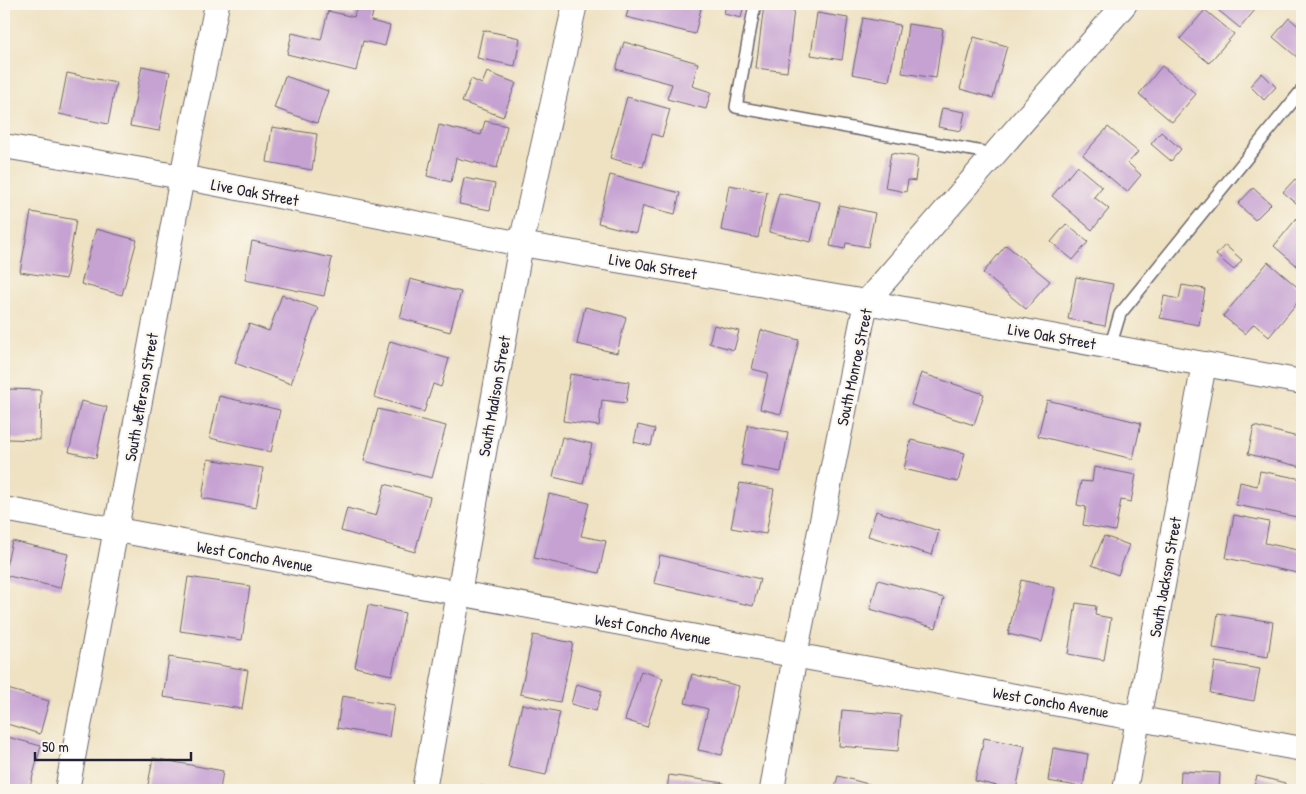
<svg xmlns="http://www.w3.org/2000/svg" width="1306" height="794" font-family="'Patrick Hand',sans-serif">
<rect width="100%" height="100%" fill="#fbf7ec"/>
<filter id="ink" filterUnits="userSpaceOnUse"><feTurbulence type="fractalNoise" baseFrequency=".02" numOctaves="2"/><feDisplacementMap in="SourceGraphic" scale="10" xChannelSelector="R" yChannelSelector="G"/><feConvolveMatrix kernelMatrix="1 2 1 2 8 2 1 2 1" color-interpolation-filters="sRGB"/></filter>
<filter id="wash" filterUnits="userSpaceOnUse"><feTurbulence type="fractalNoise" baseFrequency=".0096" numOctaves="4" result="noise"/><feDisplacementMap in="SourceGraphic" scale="20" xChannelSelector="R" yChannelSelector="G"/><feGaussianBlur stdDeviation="1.12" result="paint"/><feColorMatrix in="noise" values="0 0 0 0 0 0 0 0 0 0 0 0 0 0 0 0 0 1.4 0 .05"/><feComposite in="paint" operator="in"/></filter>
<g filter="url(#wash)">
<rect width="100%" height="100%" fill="#efe2c3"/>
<g id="blocks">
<!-- building -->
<g fill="#c6a2d3">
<polygon points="4,4 8,4 5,20 4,20"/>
<polygon points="357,4 375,4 371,21 390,26 385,46 363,41 356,71 287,54 292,33 321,40 328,11 354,17"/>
<polygon points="630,4 702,4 695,34 626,17"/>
<polygon points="726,4 744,4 741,18 724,14"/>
<polygon points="1215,4 1260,4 1240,28 1213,6"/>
<polygon points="764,5 794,9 787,72 756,68"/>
<polygon points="1205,10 1234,34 1209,63 1180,39"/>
<polygon points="817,13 848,18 842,60 811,55"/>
<polygon points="863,18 900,25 889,81 852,74"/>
<polygon points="1289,18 1302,29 1302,54 1298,58 1273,37"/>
<polygon points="908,24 943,29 936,78 902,73"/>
<polygon points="483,30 520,38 515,66 477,58"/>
<polygon points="974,37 1007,46 993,98 960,89"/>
<polygon points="624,42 698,63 692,86 711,92 706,109 667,99 672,84 616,69"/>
<polygon points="142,66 170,72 159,131 130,126"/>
<polygon points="1162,66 1196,94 1172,122 1139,94"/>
<polygon points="487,72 516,83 503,117 462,102 471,79 482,84"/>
<polygon points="67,73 116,83 108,124 59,114"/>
<polygon points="1262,73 1276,87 1264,100 1250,86"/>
<polygon points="285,76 328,91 317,123 274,108"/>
<polygon points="627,97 670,109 662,137 652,134 643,167 610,158"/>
<polygon points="942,108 965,112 961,131 938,127"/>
<polygon points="485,121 507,126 497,168 456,158 451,182 427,176 439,125 481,135"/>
<polygon points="272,127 317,134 312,170 267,162"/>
<polygon points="1108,127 1138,152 1128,163 1141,175 1127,192 1083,155"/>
<polygon points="1161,132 1181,149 1171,161 1151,144"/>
<polygon points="891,153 918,157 915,181 908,180 906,192 885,188"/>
<polygon points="1077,166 1102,187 1094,197 1109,209 1092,230 1052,196"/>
<polygon points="610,175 680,193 675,214 643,206 636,233 598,223"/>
<polygon points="464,178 495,184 490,210 459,204"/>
<polygon points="1295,179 1302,185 1302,208 1283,192"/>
<polygon points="729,185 767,192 758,238 721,230"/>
<polygon points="1253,188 1271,204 1255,220 1238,204"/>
<polygon points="779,193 820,202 811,242 769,232"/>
<polygon points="839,205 875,213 868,247 846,243 845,249 830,246"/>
<polygon points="31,212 76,220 66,279 20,272"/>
<polygon points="1297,218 1302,223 1302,270 1274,246"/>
<polygon points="1066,224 1088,242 1073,260 1051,242"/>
<polygon points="96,229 137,240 122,295 81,284"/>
<polygon points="252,241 332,258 324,296 245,280"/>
<polygon points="1006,245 1050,281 1026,309 983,273"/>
<polygon points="1225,245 1242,260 1234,270 1216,255"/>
<polygon points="1268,262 1302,291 1302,297 1269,337 1254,324 1245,334 1223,316"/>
<polygon points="1076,277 1113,284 1105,326 1068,319"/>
<polygon points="410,279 461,292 450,332 400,318"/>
<polygon points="1182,285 1205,289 1199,325 1160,318 1164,296 1179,299"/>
<polygon points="282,295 318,308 291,384 235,363 249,324 269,331"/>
<polygon points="585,307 626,317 617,353 577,344"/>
<polygon points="714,325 739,331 734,350 709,343"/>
<polygon points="761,330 799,340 781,414 760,409 768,373 752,369"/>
<polygon points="390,341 449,359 441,387 433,384 424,412 374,397"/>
<polygon points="921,373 984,394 974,425 911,405"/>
<polygon points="570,374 629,382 626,403 602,400 599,426 563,421"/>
<polygon points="8,389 41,390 40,440 8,439"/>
<polygon points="219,396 280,410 271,452 210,438"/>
<polygon points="1047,400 1141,423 1133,459 1038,436"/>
<polygon points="81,401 107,407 96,458 69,452"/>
<polygon points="378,409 446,426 432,478 364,461"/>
<polygon points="638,425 655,429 651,446 634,442"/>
<polygon points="748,425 788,432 781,472 741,465"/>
<polygon points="1254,426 1302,438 1302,467 1248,454"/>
<polygon points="562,437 592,444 583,484 553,477"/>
<polygon points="911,440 965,453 958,482 904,469"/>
<polygon points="208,459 263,468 256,508 202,498"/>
<polygon points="1094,467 1136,475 1131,502 1121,500 1115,531 1083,525 1086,507 1077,505 1081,481 1092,482"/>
<polygon points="1260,471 1302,479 1302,490 1297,517 1236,505 1240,482 1257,486"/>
<polygon points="740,483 774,489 766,534 731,528"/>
<polygon points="385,484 430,497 415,552 341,531 347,508 376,516"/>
<polygon points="549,494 589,503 581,536 606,541 599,573 534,558"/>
<polygon points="876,511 939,531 932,555 868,536"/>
<polygon points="1234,515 1269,522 1265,543 1302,551 1302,574 1226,558"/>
<polygon points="1104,536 1129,545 1118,575 1092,565"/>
<polygon points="12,541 68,554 60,588 4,575"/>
<polygon points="660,555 760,579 753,606 654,583"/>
<polygon points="188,577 250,586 242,640 180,631"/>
<polygon points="878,580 944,598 936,628 870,609"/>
<polygon points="1021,580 1055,588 1042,642 1008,634"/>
<polygon points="1076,603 1096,606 1095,615 1111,618 1104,660 1068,654"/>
<polygon points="368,605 405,613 392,675 355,667"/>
<polygon points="1218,613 1273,622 1268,657 1213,648"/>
<polygon points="533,635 573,643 560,702 520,694"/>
<polygon points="169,657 248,670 242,709 163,697"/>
<polygon points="1215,662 1260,669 1254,701 1210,693"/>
<polygon points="641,671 663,678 647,727 625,720"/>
<polygon points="692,674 739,686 722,755 698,750 708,709 685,703"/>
<polygon points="576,684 602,691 596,711 571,704"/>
<polygon points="4,688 49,701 40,734 4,723"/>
<polygon points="342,696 394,705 389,737 337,728"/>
<polygon points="522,704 560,712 546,775 508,767"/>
<polygon points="842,710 901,715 898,751 839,746"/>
<polygon points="4,736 41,746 29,790 4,790"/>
<polygon points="984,738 1025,746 1016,790 975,781"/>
<polygon points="1053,748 1088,754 1083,787 1048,781"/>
<polygon points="153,758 223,771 220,790 197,788 197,790 147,790"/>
<polygon points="1181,771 1220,773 1219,790 1180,790"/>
<polygon points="669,775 724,783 723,790 667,790"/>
<polygon points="838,776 883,788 882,790 834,790"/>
<polygon points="1257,776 1285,783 1283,790 1253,790"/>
<polygon points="481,786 498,789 498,790 480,790"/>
</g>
</g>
</g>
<g filter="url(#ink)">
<use href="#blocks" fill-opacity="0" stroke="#6a656b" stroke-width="1"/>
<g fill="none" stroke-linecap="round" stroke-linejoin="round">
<defs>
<g id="service">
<polyline points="755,4 736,107 994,154"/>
<polyline points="1110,347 1120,314 1302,90"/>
</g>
<g id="minor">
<polyline points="4,146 182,177 521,244 866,302 1302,382"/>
<polyline points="4,509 1302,749"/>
<polyline points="67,790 182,177 217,4"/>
<polyline points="424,790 521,244 575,4"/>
<polyline points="772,790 795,655 866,302 1125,4"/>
<polyline points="1125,790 1204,364"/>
</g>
</defs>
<!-- service casing -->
<use href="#service" stroke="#6a656b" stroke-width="14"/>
<!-- minor casing -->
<use href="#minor" stroke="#6a656b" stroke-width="26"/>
<!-- service -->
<use href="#service" stroke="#fff" stroke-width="11"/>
<!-- minor -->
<use href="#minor" stroke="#fff" stroke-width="24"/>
</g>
</g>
<g text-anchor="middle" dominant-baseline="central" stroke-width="4.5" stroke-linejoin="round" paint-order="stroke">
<!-- street labels -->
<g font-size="16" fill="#22223b" stroke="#fbf7ec">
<text transform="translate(255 192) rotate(11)">Live Oak Street</text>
<text transform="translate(653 266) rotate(10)">Live Oak Street</text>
<text transform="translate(1052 336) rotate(10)">Live Oak Street</text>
<text transform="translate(854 367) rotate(-78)">South Monroe Street</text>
<text transform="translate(494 396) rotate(-80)">South Madison Street</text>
<text transform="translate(141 397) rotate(-80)">South Jefferson Street</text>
<text transform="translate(255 556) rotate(10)">West Concho Avenue</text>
<text transform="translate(1165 577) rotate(-80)">South Jackson Street</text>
<text transform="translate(653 629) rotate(10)">West Concho Avenue</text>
<text transform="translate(1051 702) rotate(10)">West Concho Avenue</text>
</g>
</g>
<!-- margin -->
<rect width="1306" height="794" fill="none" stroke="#fbf7ec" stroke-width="20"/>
<!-- scale -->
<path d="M35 752v8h156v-8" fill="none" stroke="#22223b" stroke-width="2.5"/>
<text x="42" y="752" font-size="15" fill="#22223b" stroke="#fbf7ec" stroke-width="4" paint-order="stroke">50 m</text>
</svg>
